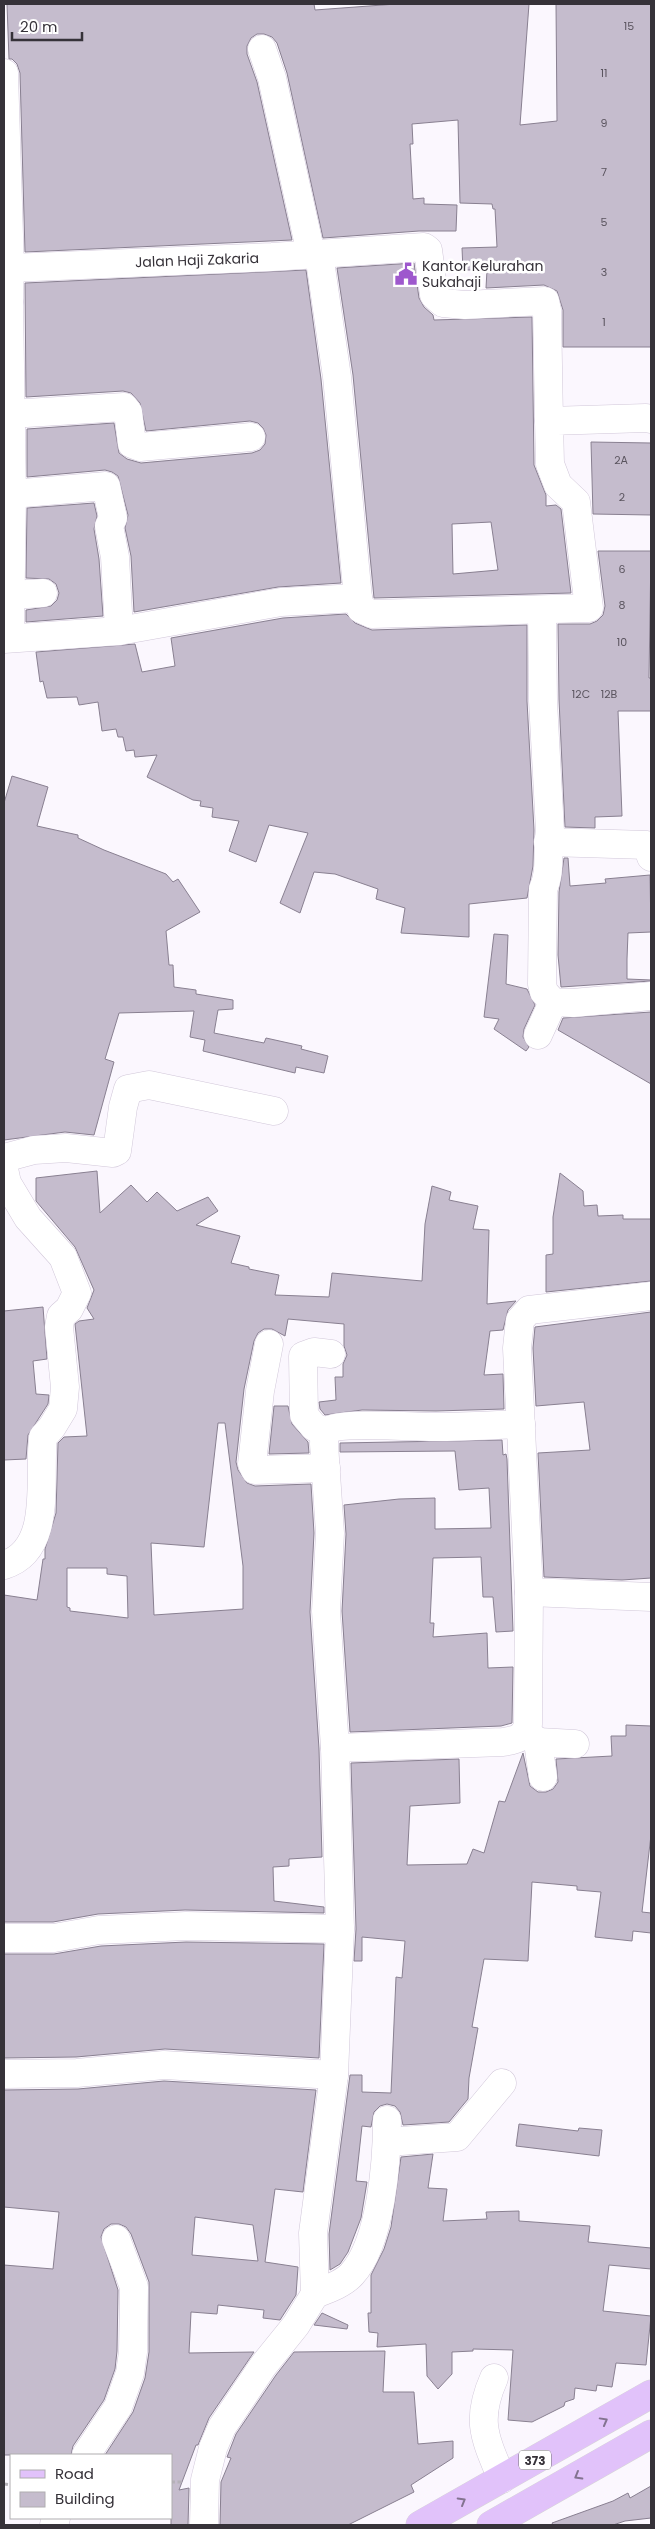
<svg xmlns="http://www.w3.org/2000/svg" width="655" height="2529" font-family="Poppins,sans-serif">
<rect width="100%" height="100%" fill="#fbf7fe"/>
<!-- building -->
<g fill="#c5bccd" stroke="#898091" fill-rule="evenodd">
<polygon points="7,4 314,4 315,10 396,4 529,4 520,125 557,121 556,4 651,4 651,347 563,347 563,310 557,291 544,285 486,288 487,270 463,270 462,248 497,247 495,209 493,209 492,204 460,203 458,120 412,124 413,144 410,144 413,199 424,198 424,204 457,205 456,231 419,231 323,238 287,73 277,43 272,37 264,34 257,34 251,38 247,46 247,54 257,82 292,240 25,252 20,73 17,64 12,59 9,59"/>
<path d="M414 263 419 298 424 307 433 315 434 320 532 317 534 465 546 495V506L556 505 561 509 571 593 374 598 353 375 337 268ZM491 522 498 570 453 574 452 524Z"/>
<polygon points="306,270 321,379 341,583 278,587 134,612 131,556 125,528 128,515 118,476 112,472 105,470 27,477 27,429 114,423 119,453 127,459 141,463 252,453 260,450 265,444 266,435 263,428 258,423 250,421 146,431 140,403 131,393 123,391 26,397 25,283"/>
<polygon points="591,442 651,443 651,515 593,514"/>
<polygon points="94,503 97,516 94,529 99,559 103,616 26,622 26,610 51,606 57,600 59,593 56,584 49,579 26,578 27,508"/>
<polygon points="598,551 651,551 649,678 651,678 651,711 618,711 622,816 595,817 595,828 565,827 559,700 558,624 590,624 597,621 603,615 605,606"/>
<polygon points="346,614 355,623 372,630 527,625 527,701 534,830 533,866 527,898 469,904 469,937 401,933 405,908 376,899 378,889 335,874 314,872 300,913 280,903 308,833 269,825 256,862 229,851 239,821 212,817 213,808 200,806 201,801 193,800 147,777 157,755 135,757 134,750 126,751 123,737 118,737 116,729 102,731 98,702 79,705 77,697 47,698 43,681 40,682 36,652 135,644 142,672 175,666 171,638 283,618"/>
<polygon points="12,776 48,787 37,826 78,835 78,838 104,850 166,874 173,882 178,879 200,912 166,931 169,965 173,965 174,987 196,990 196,994 233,1000 233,1009 218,1010 214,1033 264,1043 266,1038 302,1046 301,1049 328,1056 324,1073 296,1067 295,1073 203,1051 205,1040 190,1037 194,1011 119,1013 105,1059 114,1062 94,1135 65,1132 4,1140 4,803"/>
<polygon points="564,858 568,858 570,886 606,883 605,879 650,875 651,932 628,933 627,959 627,979 651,980 651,981 561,987 558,955 559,892"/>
<polygon points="494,934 508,935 506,984 527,989 535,1005 524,1029 523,1037 529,1047 526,1051 494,1029 499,1019 484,1017"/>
<polygon points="651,1012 651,1084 558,1030 563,1018"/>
<path d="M97 1171 100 1213 131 1185 147 1202 157 1192 177 1211 208 1197 218 1211 196 1225 240 1236 231 1263 249 1267V1269L279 1275 275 1295 329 1297 332 1273 422 1281 425 1224 432 1186 451 1192 449 1200 478 1206 473 1229 489 1230 487 1304 516 1301 508 1310 503 1330 490 1331 484 1375 503 1374 504 1409 436 1411 362 1410 325 1415 320 1409 319 1402 336 1400 335 1377H343V1364L347 1355 344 1346V1324L288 1319 285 1336 272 1329H264L258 1333 254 1341 244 1389 236 1462 238 1470 247 1483 255 1486 311 1484 314 1533 310 1612 319 1749 322 1857 289 1859V1866L273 1867 274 1901 324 1907V1913L185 1910 98 1914 53 1922H4V1595L37 1600 43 1559H45V1549L56 1513 58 1443 64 1437 87 1436 75 1324 79 1321 94 1319 87 1308 94 1290 75 1247 36 1201V1178ZM218 1423H225L243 1566V1609L154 1615 151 1543 204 1547ZM67 1568H107V1574L127 1576 128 1618 70 1611V1608L67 1607Z"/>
<polygon points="560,1173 583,1191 584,1206 597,1205 598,1216 623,1215 623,1219 651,1219 651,1281 546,1292 546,1255 553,1254 553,1217"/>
<polygon points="43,1307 47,1359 33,1361 36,1394 49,1395 48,1404 28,1435 26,1459 4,1460 4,1311"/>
<polygon points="651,1312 651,1578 622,1580 544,1577 538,1453 590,1450 584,1402 536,1406 533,1348 535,1327"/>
<polygon points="274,1406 288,1406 292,1424 308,1442 309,1453 269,1454"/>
<polygon points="502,1440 503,1455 506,1454 507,1459 513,1631 496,1632 493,1597 483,1597 481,1557 433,1558 430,1623 434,1623 433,1637 487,1633 488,1668 513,1667 512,1723 501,1726 350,1732 342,1611 346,1534 344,1505 399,1499 435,1498 435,1529 491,1528 489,1488 459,1490 455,1451 340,1452 340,1443"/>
<polygon points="626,1725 651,1726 651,1835 642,1912 651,1913 651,1933 633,1931 632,1941 595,1937 601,1892 577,1890 577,1886 532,1882 528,1961 484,1959 472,2027 478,2028 469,2078 468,2099 449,2122 403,2125 400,2112 395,2106 387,2104 380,2106 374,2112 371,2127 362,2126 356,2181 367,2182 361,2218 348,2252 340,2264 330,2270 329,2234 350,2075 362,2075 362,2092 391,2093 396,1977 402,1978 405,1941 362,1937 362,1961 354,1961 356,1929 351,1763 459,1759 460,1803 410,1806 407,1865 467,1864 473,1849 484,1853 499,1801 505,1802 523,1753 530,1786 538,1792 546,1792 553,1789 558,1782 556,1759 612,1756 611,1736 626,1736"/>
<polygon points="186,1942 324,1944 319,2058 165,2049 76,2057 4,2058 4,1954 54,1954 101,1946"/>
<path d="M164 2081 316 2090 303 2192 275 2189 265 2262 298 2267 296 2295 280 2320 263 2318 264 2310 218 2305 217 2314 191 2312 189 2353 254 2352 209 2418 198 2445H196L179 2490 189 2488 188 2525H171V2455H105L133 2412 145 2378 149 2352V2282L131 2234 126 2227 119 2224H111L104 2229 101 2237 118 2290 117 2351 115 2369 104 2400 73 2446 71 2455H4V2265L53 2269 59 2212 4 2207V2090L78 2089ZM195 2217 253 2225 258 2261 192 2255Z"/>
<polygon points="519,2124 578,2131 579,2128 602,2130 599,2156 516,2146"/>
<polygon points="433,2154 428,2188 447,2189 443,2221 487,2219 486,2212 519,2211 519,2221 590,2226 588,2242 651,2248 651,2269 609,2265 603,2311 651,2316 646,2365 616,2363 612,2387 597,2385 596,2391 575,2388 574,2399 565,2402 564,2406 532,2422 508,2420 513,2350 473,2349 473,2351 452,2352 452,2374 438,2389 427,2376 426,2344 377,2347 378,2333 369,2332 368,2313 371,2313 371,2275 384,2249 391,2227 401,2157"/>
<polygon points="322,2313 348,2325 347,2329 314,2325"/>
<polygon points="385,2351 383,2392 414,2392 418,2444 453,2441 453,2458 411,2485 414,2492 348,2525 220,2525 221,2482 231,2458 227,2457 236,2434 276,2375 294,2352"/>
<polygon points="651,2486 651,2518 625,2521 613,2525 553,2525 552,2523 613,2501 628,2493 630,2498"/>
</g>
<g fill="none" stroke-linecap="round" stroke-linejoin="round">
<defs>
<g id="minor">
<polyline points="262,49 272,78 311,254"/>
<polyline points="4,73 10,268"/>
<polyline points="319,254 337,377 358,598"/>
<polyline points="9,302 12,494 10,638"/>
<polyline points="4,305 9,302 10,268 272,257 424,247 428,250 434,295 443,303 465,305 545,301 547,310 549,421"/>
<polyline points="10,414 124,407 128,412 132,444 140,447 251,437"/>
<polyline points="12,494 106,486 113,518 109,526 115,557 119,631"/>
<polyline points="11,595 43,593"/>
<path d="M542 611 543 701 550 831C546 851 552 870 543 889L542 984 544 992 553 1002 573 1003 651 996"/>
<polyline points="4,639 119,631 281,602 358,598 361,609 372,614 589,608 576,502 558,485 550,464 549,421 646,418 651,419"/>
<polyline points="548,842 647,845 651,857"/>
<polyline points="538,1035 553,1002"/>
<polyline points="4,1158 34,1150 66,1148 113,1153 117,1151 123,1107 128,1089 149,1085 274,1111"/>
<path d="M4 1169 7 1183 28 1218 63 1257 77 1293 69 1309 61 1316 59 1327 65 1387 63 1409 52 1427 43 1437C38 1476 54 1550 4 1565"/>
<polyline points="269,1344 260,1391 252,1464 255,1470 326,1468"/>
<polyline points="326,1432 314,1427 304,1415 303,1356 314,1352 331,1354"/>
<polyline points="529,1592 651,1597"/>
<polyline points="526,1732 538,1742 543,1777"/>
<polyline points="538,1742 575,1744"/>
<path d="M335 1748 503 1742C516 1740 525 1738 528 1724L529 1592 517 1348 520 1320 529 1310 651 1296"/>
<polyline points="4,1938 54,1938 99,1930 186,1926 340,1929"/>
<polyline points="4,2074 77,2073 164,2065 334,2075"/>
<polyline points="387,2142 457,2137 502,2083"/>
<path d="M315 2294C328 2289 343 2284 352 2274 381 2242 387 2162 387 2120"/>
<path d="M494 2378C475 2421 485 2438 502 2479"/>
<polyline points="86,2455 118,2407 130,2373 133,2352 134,2287 116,2239"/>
<polyline points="54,2525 56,2518"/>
<path d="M204 2525 205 2480 213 2448 222 2427 263 2366 296 2325 315 2294 313 2233 334 2075 340 1929 335 1748 326 1611 330 1533 324 1444C324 1439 324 1433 329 1430 340 1422 418 1427 436 1427 464 1427 493 1425 521 1424"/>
</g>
<g id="major">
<polyline points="420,2525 651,2394"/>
<polyline points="491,2525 651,2434"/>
</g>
</defs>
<!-- minor casing -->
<use href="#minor" stroke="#d1c7d9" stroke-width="29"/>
<!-- major casing -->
<use href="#major" stroke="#d7d6d7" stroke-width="29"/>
<!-- path -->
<g stroke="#b5b1b8" stroke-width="3" stroke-dasharray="4 2.5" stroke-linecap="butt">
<polyline points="171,2482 182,2482"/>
<polyline points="4,2484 11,2485"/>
</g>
<!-- minor -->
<use href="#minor" stroke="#fff" stroke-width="28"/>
<!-- major -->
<use href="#major" stroke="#e1c2fa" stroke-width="28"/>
</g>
<!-- one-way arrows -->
<defs><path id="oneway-chevron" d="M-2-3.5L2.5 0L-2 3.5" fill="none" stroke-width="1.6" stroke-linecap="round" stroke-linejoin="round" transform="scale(1.25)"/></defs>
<g stroke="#837390">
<use href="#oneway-chevron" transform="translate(604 2421) rotate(-29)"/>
<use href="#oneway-chevron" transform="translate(578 2476) rotate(150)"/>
<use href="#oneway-chevron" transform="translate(462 2501) rotate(-30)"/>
</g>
<!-- icons -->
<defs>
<symbol id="civic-bare" viewBox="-9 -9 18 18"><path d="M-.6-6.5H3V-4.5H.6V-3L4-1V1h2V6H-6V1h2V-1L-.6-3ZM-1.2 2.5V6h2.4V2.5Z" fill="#9e58cd" stroke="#fff" stroke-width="2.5" paint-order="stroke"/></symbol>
</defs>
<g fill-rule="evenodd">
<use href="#civic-bare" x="390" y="258" width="32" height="32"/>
</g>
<g text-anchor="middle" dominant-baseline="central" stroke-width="5" stroke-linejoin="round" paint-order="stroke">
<!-- number labels -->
<g font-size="11" fill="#5a545e">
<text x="629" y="26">15</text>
<text x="604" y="73">11</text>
<text x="604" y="123">9</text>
<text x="604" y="172">7</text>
<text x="604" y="222">5</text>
<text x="604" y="272">3</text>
<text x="604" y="322">1</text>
<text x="621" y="460">2A</text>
<text x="622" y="497">2</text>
<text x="622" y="569">6</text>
<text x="622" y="605">8</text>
<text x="622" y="642">10</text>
<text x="581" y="694">12C</text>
<text x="609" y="694">12B</text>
</g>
<!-- shield labels -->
<rect fill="#fff" stroke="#727074" stroke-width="1" x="519" y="2450.5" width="32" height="19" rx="4"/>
<g font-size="12" font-weight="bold" fill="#363239">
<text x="535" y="2460">373</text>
</g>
<!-- street labels -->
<g font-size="14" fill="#363239" stroke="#fff">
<text transform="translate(197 260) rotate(-2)">Jalan Haji Zakaria</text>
</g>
<!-- poi labels -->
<g font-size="14" fill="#363239" stroke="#fff" text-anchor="start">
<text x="422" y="266">Kantor Kelurahan<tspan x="422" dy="16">Sukahaji</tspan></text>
</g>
</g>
<!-- border -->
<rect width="655" height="2529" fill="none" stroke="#363239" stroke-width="10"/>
<!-- legend -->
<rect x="10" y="2454" width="162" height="65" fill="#ffffff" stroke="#afadb0"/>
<rect x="20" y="2470" width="25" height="8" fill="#e1c2fa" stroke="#afadb0"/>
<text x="55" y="2479" font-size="15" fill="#363239">Road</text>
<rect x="20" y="2492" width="25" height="15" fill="#c5bccd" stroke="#afadb0"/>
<text x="55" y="2504" font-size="15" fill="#363239">Building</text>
<!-- scale -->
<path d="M12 32v8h70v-8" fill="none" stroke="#363239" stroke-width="2.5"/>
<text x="20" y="32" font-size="15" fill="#363239" stroke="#ffffff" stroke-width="4" paint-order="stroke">20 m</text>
</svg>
